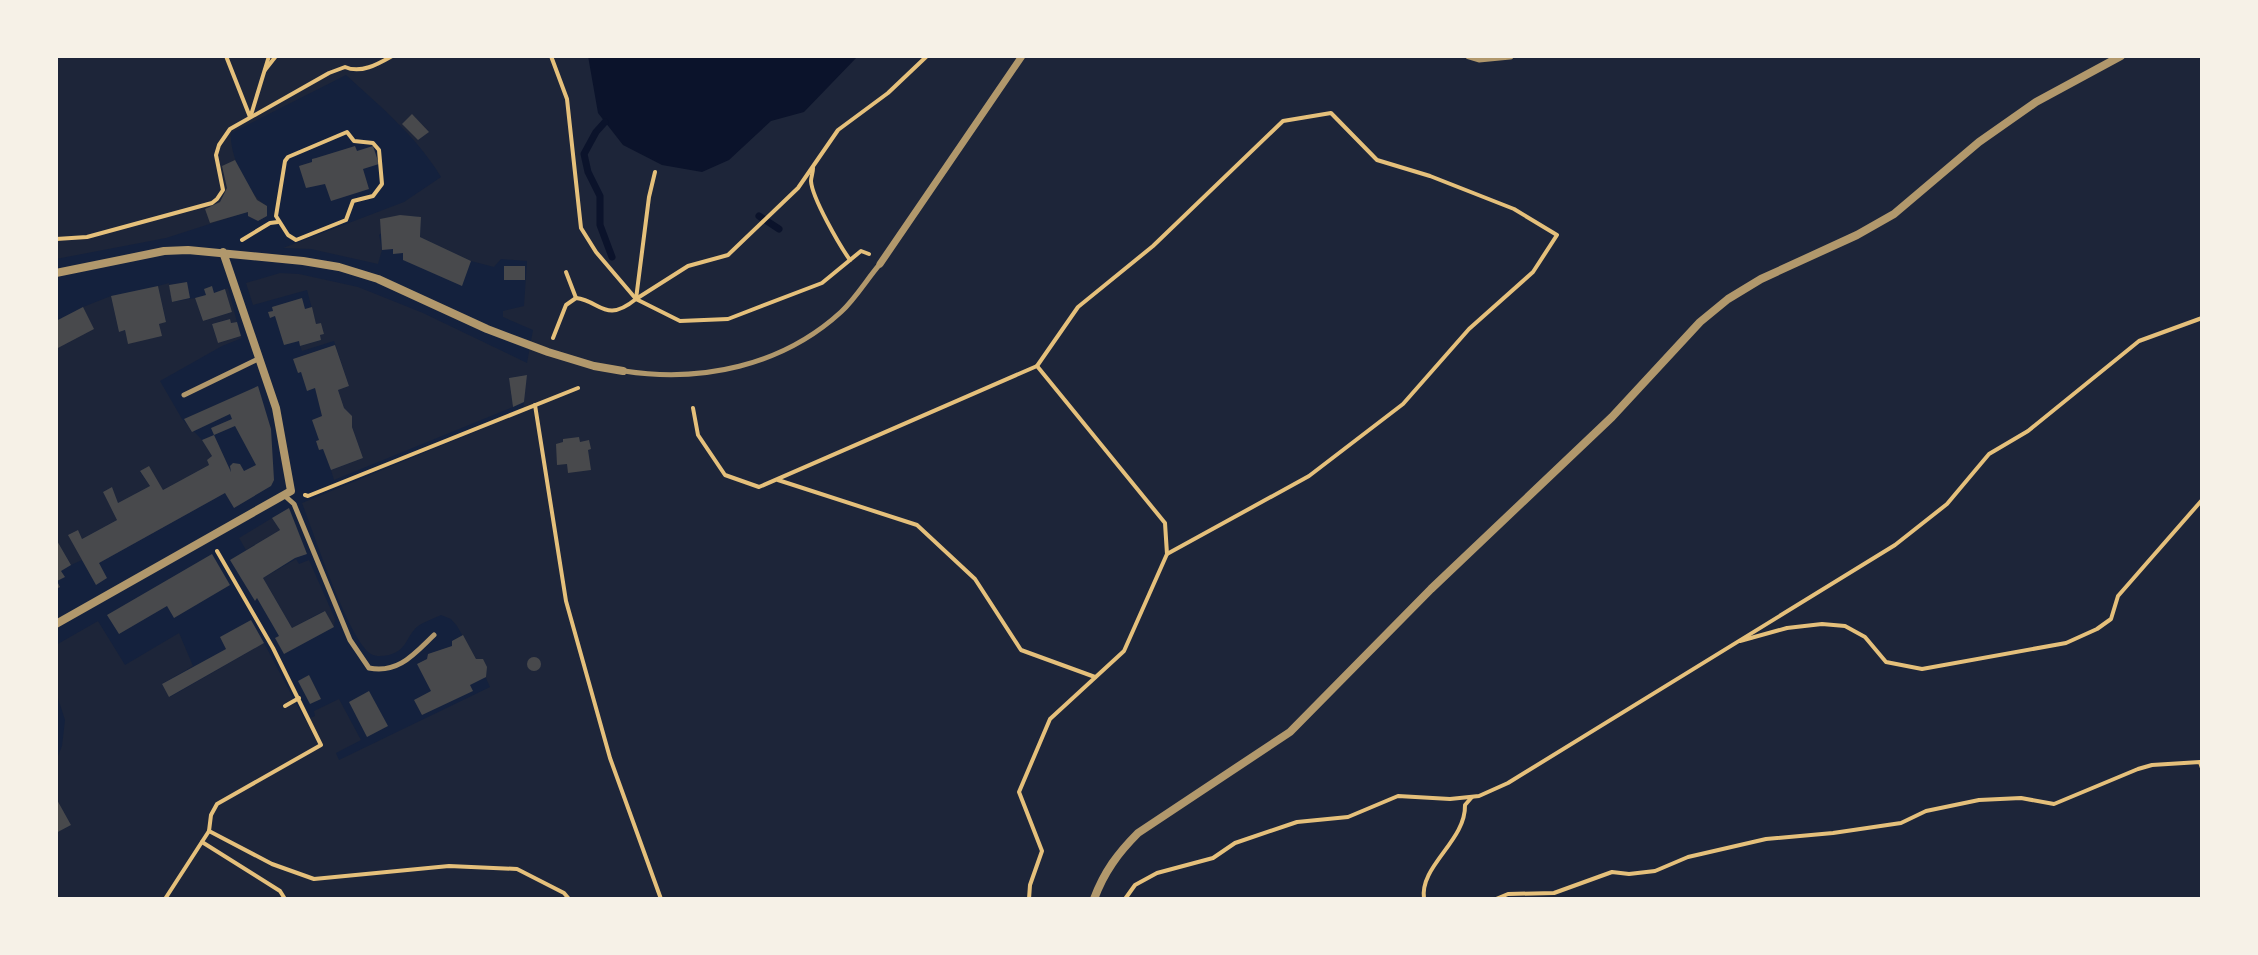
<svg xmlns="http://www.w3.org/2000/svg" width="2258" height="955" font-family="'Space Grotesk',sans-serif">
<rect width="100%" height="100%" fill="#14213d"/>
<!-- green -->
<g fill="#1d2539">
<path d="M56 56H2202V899H56V833L71 825 56 798V761L62 746 65 720 56 692V645L98 621 125 665 179 633 193 666 162 684 170 697 264 643 305 720 315 716 314 711 339 699 361 740 336 753 339 760 490 687 484 674 483 660 476 659 457 626 451 619 441 615C433 619 419 623 414 630 405 641 406 650 389 655 383 656 376 657 371 654 349 641 313 531 302 503L523 412 527 375 509 378 513 407 334 480 331 470 363 458 352 427V416L344 408 338 390 349 386 334 341 302 351 300 346 321 340 320 335 324 334 321 323 316 324 307 290 253 305 246 283 280 273 299 274 358 287 423 313 527 363 533 330 503 317V311L524 306 527 261 501 259 494 267 471 261 420 237 421 218C402 211 394 225 379 235L382 250 378 264 311 249 283 248 404 202 441 177C417 137 380 106 346 75L231 133C229 155 248 195 267 206V216L258 221 248 216 247 212 166 238 56 259Z"/>
<polygon points="169,283 172,302 195,298 203,321 232,312 225,289 228,288 237,322 231,323 229,319 212,324 218,343 241,336 242,338 222,346 160,381 182,419 202,440 212,456 207,460 209,465 163,490 148,467 140,472 150,486 118,503 112,487 103,492 117,520 82,539 77,531 69,536 82,560 71,565 56,539 56,349 83,307 111,296 119,332 125,330 128,343 161,336 159,324 166,321 158,286"/>
<polygon points="272,518 280,530 246,550 239,538"/>
<polygon points="296,559 299,564 309,560 335,619 334,627 324,611 292,628 263,578"/>
</g>
<!-- water -->
<polygon fill="#0b132b" points="588,56 858,56 804,112 771,121 729,160 702,172 662,165 623,145 598,113"/>
<g fill="none" stroke-linecap="round" stroke-linejoin="round">
<!-- stream -->
<g stroke="#0b132b" stroke-width="7">
<polyline points="605,122 596,132 584,154 588,172 600,196 600,225 612,257"/>
<polyline points="759,216 779,229"/>
</g>
</g>
<!-- building -->
<g fill="#48494c">
<polygon points="412,114 429,132 418,140 402,124"/>
<polygon points="355,146 357,151 373,146 379,164 363,169 369,189 331,201 325,184 306,188 299,166 312,162 312,159 316,158"/>
<polygon points="235,160 257,200 267,206 267,216 258,221 248,216 248,212 210,223 205,209 220,202 227,188 222,166"/>
<polygon points="400,215 421,217 420,237 471,261 462,286 403,260 403,253 393,254 393,249 382,250 380,219"/>
<rect x="504" y="266" width="21" height="14"/>
<polygon points="187,282 190,298 172,302 169,285"/>
<polygon points="158,286 166,322 159,324 162,336 128,344 125,330 119,332 111,296"/>
<polygon points="212,286 214,293 225,289 232,312 203,321 195,298 206,295 204,289"/>
<polygon points="302,298 305,309 312,307 316,324 321,323 324,334 320,335 321,340 300,346 299,341 284,345 275,316 270,318 268,312 273,311 272,307"/>
<polygon points="83,307 94,329 56,349 56,321"/>
<polygon points="230,319 231,323 237,322 241,336 218,343 212,324"/>
<polygon points="335,345 349,386 338,390 344,408 352,416 352,427 363,458 331,470 323,449 319,450 316,441 319,440 312,420 322,416 315,388 307,391 301,372 298,373 293,359"/>
<polygon points="527,375 524,402 513,407 509,378"/>
<polygon points="258,386 271,429 274,480 271,486 234,508 225,493 99,563 107,578 96,585 68,535 78,530 82,539 117,520 103,492 112,487 118,503 150,486 140,471 149,466 163,490 209,465 207,460 212,456 202,440 214,435 231,472 230,466 233,463 240,464 244,471 256,465 235,426 214,435 211,428 232,419 230,414 192,432 184,419"/>
<polygon points="579,437 580,442 589,440 591,449 588,450 591,470 568,473 567,464 557,465 556,444 563,442 563,439"/>
<polygon points="289,508 307,554 295,558 263,578 292,628 325,611 334,627 284,654 275,638 279,636 257,598 255,601 230,560 280,530 272,518"/>
<polygon points="56,539 71,565 61,571 65,577 57,581 60,587 56,589"/>
<polygon points="212,554 230,585 174,618 167,606 119,634 107,615"/>
<polygon points="251,620 264,643 169,697 162,684 226,649 220,637"/>
<polygon points="463,635 476,659 483,659 487,667 486,677 470,685 473,691 422,715 414,700 431,691 417,664 427,659 428,654 452,646 452,641"/>
<circle cx="534" cy="664" r="7"/>
<polygon points="309,675 321,699 310,704 298,681"/>
<polygon points="369,691 388,726 367,737 349,702"/>
<polygon points="56,798 71,825 56,833"/>
</g>
<g fill="none" stroke-linecap="round" stroke-linejoin="round">
<!-- path -->
<g stroke="#e5c07b" stroke-width="4">
<polyline points="226,56 250,117"/>
<polyline points="551,56 567,99 581,228 596,252 636,299"/>
<polyline points="265,70 276,56"/>
<polyline points="251,115 269,56"/>
<polygon points="347,132 354,141 373,143 379,150 382,184 373,196 353,201 346,220 296,240 288,235 276,216 285,161 288,157"/>
<path d="M813 168C813 173 811 177 811 181 812 198 840 246 850 260"/>
<path d="M56 239 87 237 212 203 217 199 223 190 216 155 219 145 230 129 329 73 345 67C361 74 378 64 392 56"/>
<polyline points="242,240 270,223 278,222"/>
<polyline points="566,272 576,298"/>
<polyline points="636,299 688,266 728,255 798,188 838,130 888,93 927,56"/>
<polyline points="636,299 649,197 655,172"/>
<path d="M553 338 566 305 576 298C601 301 605 324 636 299L680 321 728 319 822 283 861 251 869 254"/>
<polyline points="1037,366 1078,307 1153,246 1283,121 1331,113 1377,160 1430,176 1514,209 1557,235 1533,272 1469,329 1403,404 1309,476 1167,554"/>
<polyline points="535,405 566,601 610,758 661,899"/>
<polyline points="693,408 698,435 725,475 759,487 1037,366 1165,523 1167,554 1124,651 1050,719 1019,792 1042,851 1030,885 1029,899"/>
<polyline points="778,480 917,525 975,579 1021,650 1095,677"/>
<polyline points="305,495 308,496 578,388"/>
<polyline points="1740,641 1787,628 1822,624 1845,626 1865,637 1886,662 1922,669 2066,643 2097,629 2111,619 2118,596 2202,500"/>
<polyline points="285,706 299,698"/>
<polyline points="209,831 272,864 314,879 449,866 517,869 564,893 569,899"/>
<polyline points="202,842 280,891 285,899"/>
<polyline points="165,899 209,831 211,815 217,804 321,745 273,648 217,551"/>
<polyline points="1125,899 1135,885 1157,873 1213,858 1235,843 1297,822 1348,817 1398,796 1450,799 1479,796 1508,783 1895,545 1947,504 1989,454 2028,431 2139,341 2202,318"/>
<path d="M1424 899C1419 866 1466 841 1465 805L1472 797"/>
<polyline points="1496,899 1508,894 1554,893 1612,872 1629,874 1655,871 1688,857 1766,839 1833,833 1901,823 1926,811 1979,800 2021,798 2054,804 2138,769 2152,765 2200,762 2202,768"/>
</g>
<!-- service -->
<g stroke="#b1986c" stroke-width="5">
<path d="M624 371C701 383 782 366 841 312 856 298 867 279 880 264"/>
<polyline points="184,395 258,359"/>
<path d="M285 496 294 504 350 640 369 668C399 674 415 653 434 635"/>
</g>
<!-- pedestrian -->
<g stroke="#b1986c" stroke-width="7">
<polyline points="1469,56 1479,59 1510,56"/>
<polyline points="880,264 1022,56"/>
</g>
<!-- minor -->
<g stroke="#b1986c" stroke-width="8">
<polyline points="56,273 164,251 188,250 303,261 339,267 378,279 487,329 548,352 594,366 623,371"/>
<polyline points="56,624 291,491 276,408 223,252"/>
<path d="M1094 899C1104 872 1118 853 1138 833L1290 732 1431 589 1612 417 1700 322 1728 299 1761 279 1857 235 1894 214 1979 142 2036 102 2121 56"/>
</g>
</g>
<!-- border -->
<rect width="2258" height="955" fill="none" stroke="#f6f1e7" stroke-width="116"/>
</svg>
